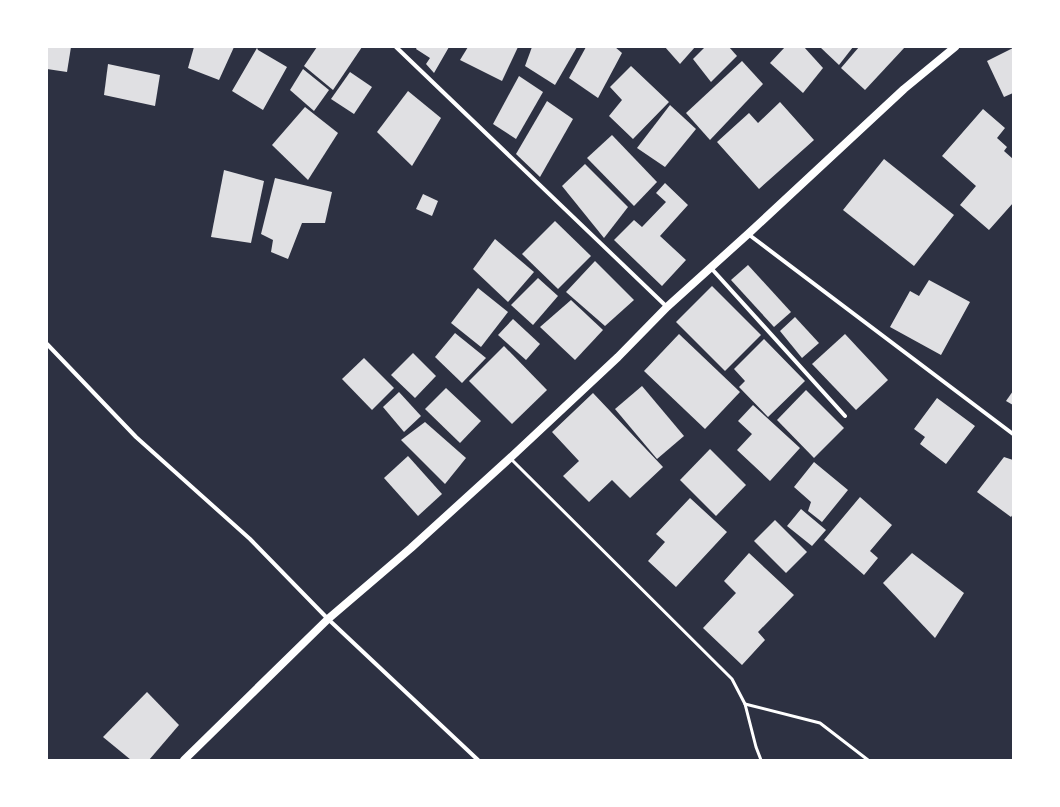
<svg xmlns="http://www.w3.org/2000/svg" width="1060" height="807" font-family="'DejaVu Sans',sans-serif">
<rect width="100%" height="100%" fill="#2d3142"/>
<!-- building -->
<g fill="#e0e0e3">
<polygon points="47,47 71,47 67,72 47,69"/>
<polygon points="194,47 234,47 219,80 188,68"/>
<polygon points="317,47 362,47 333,90 304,66"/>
<polygon points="417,47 449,47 434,73 426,64 430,58 416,49"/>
<polygon points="468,47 518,47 502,81 460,60"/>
<polygon points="532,47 577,47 555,85 525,66"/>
<polygon points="586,47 615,47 622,53 598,98 569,78"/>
<polygon points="665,47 695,47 680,64"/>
<polygon points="705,47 729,47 737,56 711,82 693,59"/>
<polygon points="785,47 804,47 823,68 803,93 770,63"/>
<polygon points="820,47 853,47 839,65"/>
<polygon points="859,47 905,47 865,90 841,68"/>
<polygon points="257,48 258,50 287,67 263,110 232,91"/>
<polygon points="1013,48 1013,93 1004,97 987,61"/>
<polygon points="742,61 763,84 710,140 686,113"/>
<polygon points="108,64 160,75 155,106 104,95"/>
<polygon points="631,66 669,102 633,139 609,116 622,100 610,87"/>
<polygon points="303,69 329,90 314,111 290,90"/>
<polygon points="350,72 372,87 354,114 331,99"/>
<polygon points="519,76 543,92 516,139 493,124"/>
<polygon points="408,91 441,118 412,166 377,132"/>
<polygon points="547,101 573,119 540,177 516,154"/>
<polygon points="780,102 814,140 759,189 717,142 749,113 758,123"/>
<polygon points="670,105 696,129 665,167 637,148"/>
<polygon points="305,107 338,133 308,180 272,145"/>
<polygon points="983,109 1005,128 997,138 1007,147 1004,151 1013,159 1013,203 989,230 960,205 976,186 942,156"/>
<polygon points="612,135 657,182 634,206 587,158"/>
<polygon points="884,159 954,215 914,266 843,210"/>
<polygon points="585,164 628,207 604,238 562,186"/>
<polygon points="224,170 264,181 251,243 211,237"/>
<polygon points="275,178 332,192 325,223 302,223 288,259 271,252 273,240 261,234"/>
<polygon points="665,183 688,205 660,236 686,260 662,286 614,240 634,220 642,227 666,202 656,193"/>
<polygon points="423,194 438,201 432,216 416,209"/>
<polygon points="555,221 591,256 558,289 522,254"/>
<polygon points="495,239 534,272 508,302 473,269"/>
<polygon points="595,261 634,300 605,326 566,292"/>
<polygon points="748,265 791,312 774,327 731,280"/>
<polygon points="538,278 558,296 533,325 511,305"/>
<polygon points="929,280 970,302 941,355 890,327 910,291 919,296"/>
<polygon points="712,286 761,335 725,371 676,322"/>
<polygon points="478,288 508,312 481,347 451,323"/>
<polygon points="571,300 603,330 575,360 540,327"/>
<polygon points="795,317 819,343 802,358 780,331"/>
<polygon points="513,319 540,344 526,360 498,335"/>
<polygon points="455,333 486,358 462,383 435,357"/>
<polygon points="679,334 740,392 705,429 644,371"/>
<polygon points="845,334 888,380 856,410 812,364"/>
<polygon points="764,339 805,381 768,417 739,387 745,381 734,369"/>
<polygon points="504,346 547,390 512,424 469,381"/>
<polygon points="413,353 436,376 415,398 391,375"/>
<polygon points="364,358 394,388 372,410 342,379"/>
<polygon points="642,386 684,436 657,459 615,409"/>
<polygon points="446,388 481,421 460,443 425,409"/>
<polygon points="806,390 844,428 814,458 777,420"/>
<polygon points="1013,391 1013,405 1006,401"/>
<polygon points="399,392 421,416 404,432 383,407"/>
<polygon points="593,393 663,467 630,498 612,480 589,502 563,476 579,461 552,432"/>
<polygon points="937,398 975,426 946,464 920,444 925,437 914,429"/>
<polygon points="753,405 800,448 770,481 737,450 752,434 738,421"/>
<polygon points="425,422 466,458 445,484 401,440"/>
<polygon points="710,449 746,485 716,516 680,480"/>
<polygon points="408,456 442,494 418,516 384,478"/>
<polygon points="1004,457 1013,460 1013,514 1011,517 977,492"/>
<polygon points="814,462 848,490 822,522 808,511 811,502 794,487"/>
<polygon points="860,497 892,525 870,551 878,558 864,575 824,540"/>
<polygon points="690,498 727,532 676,587 648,561 665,542 656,534"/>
<polygon points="801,509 826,530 812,546 787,526"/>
<polygon points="775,520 807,552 786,573 754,541"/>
<polygon points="749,553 794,595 758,632 765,640 742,665 703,628 736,593 724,581"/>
<polygon points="912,553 964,593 935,638 883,583"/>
<polygon points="147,692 179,725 149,760 131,760 103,737"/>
</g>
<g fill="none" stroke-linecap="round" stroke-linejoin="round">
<!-- service -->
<g stroke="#fff" stroke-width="3">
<polyline points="511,459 732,679 745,704 756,747 761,760"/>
<polyline points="745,704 820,723 868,760"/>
</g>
<!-- minor -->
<g stroke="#fff" stroke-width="4">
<polyline points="396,47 667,307"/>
<polyline points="748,234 1013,434"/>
<polyline points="711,268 845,416"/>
<polyline points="47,344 136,437 250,539 328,619 478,760"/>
</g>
<!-- secondary -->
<polyline stroke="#fff" stroke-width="8" points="184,760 328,619 411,548 510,458 618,357 667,307 748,234 904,89 955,47"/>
</g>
<!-- border -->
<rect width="1060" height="807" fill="none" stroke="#ffffff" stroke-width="96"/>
</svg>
